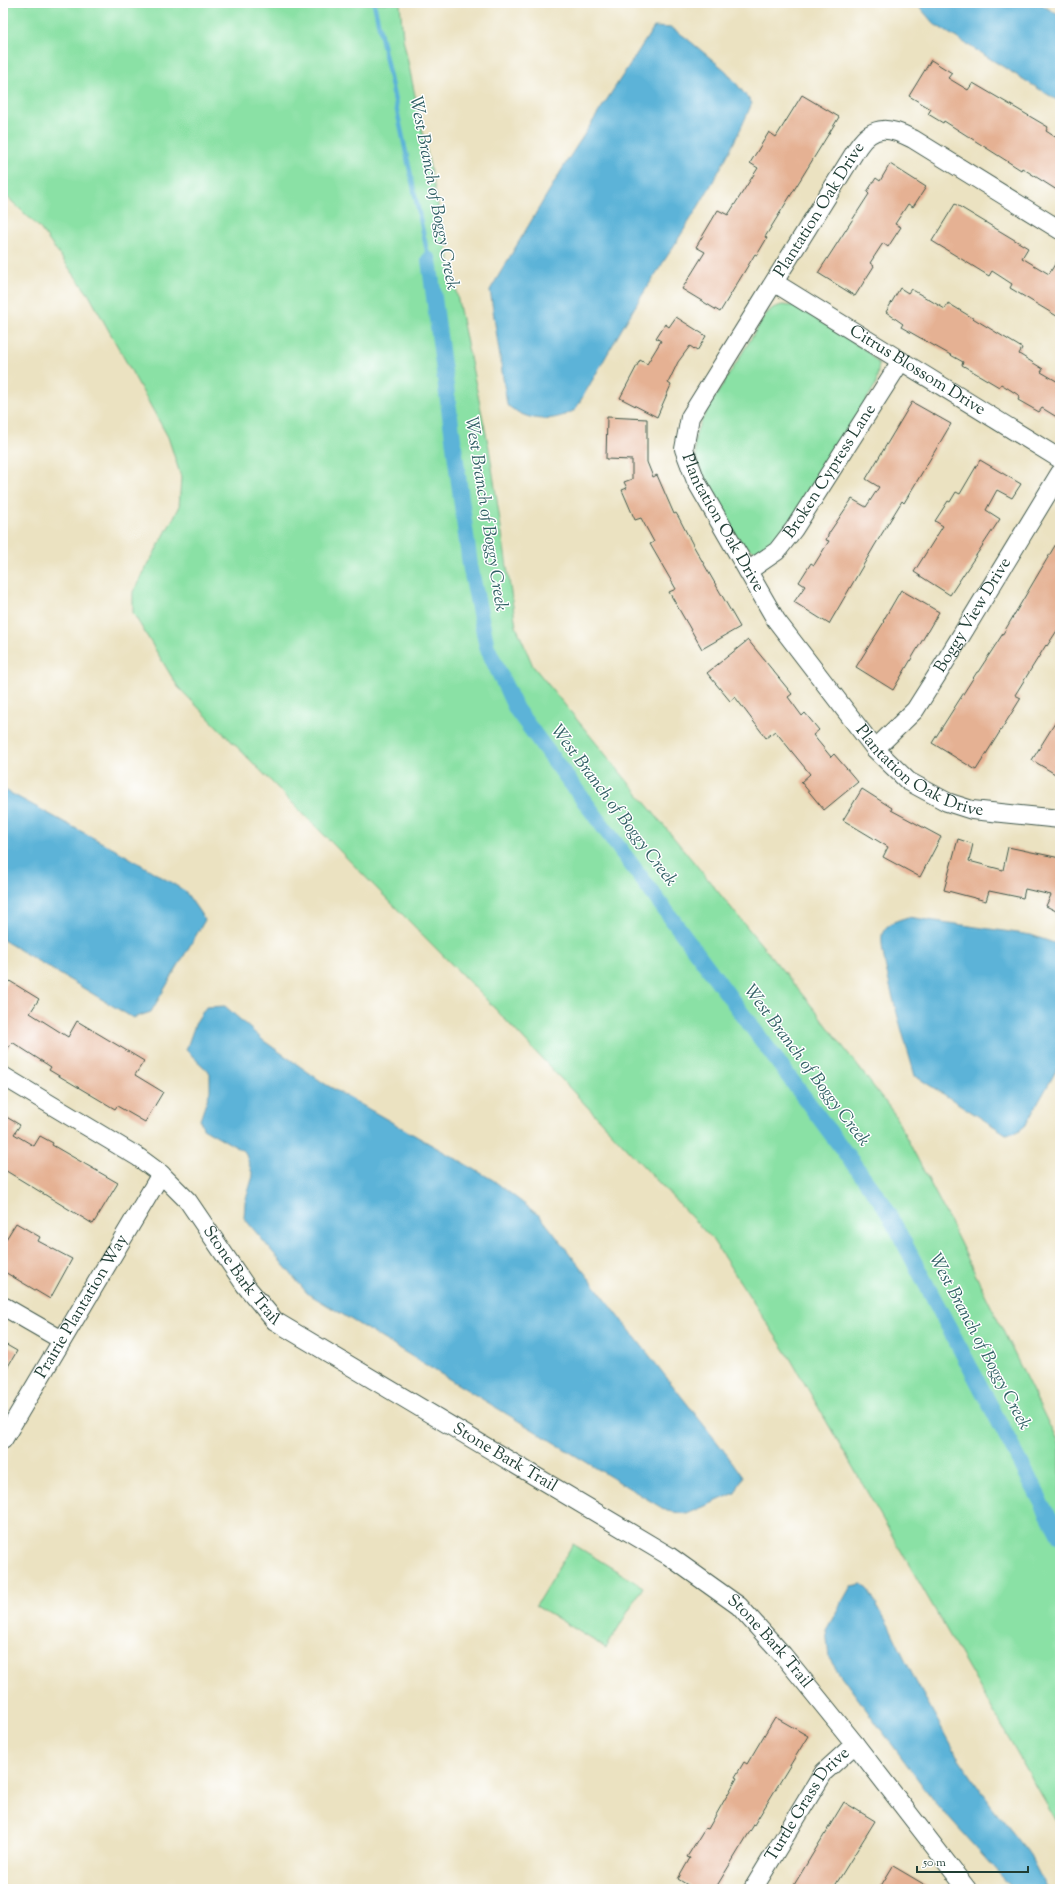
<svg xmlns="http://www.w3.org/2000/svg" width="1063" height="1892" font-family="'Sorts Mill Goudy',serif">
<rect width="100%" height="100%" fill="#fff"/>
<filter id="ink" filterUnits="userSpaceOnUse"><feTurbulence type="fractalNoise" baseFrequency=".025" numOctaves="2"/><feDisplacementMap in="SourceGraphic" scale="8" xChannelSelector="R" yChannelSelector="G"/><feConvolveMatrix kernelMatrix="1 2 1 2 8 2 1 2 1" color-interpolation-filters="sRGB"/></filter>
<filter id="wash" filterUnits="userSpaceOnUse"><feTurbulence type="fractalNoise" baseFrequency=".012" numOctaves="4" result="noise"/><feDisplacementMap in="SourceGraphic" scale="16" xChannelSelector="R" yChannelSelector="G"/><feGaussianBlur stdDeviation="0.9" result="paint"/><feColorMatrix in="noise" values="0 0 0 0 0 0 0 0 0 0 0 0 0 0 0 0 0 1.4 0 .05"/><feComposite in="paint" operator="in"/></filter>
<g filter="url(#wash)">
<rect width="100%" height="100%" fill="#ebe2c1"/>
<!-- green -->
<g fill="#8ae1a5" stroke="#548f6c">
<polygon points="3,3 400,3 403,38 489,448 516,626 533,666 815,1010 893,1112 939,1200 1060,1447 1060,1827 790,1358 712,1239 482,995 178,687 133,613 133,592 179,508 181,477 168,437 89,295 39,227 3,193"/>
<path d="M782 305 792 306 802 310 867 351 879 364 876 384 782 539C766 551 757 558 740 542 725 516 691 469 695 439 696 430 701 422 705 414L766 314 773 308Z"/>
<polygon points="573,1544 643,1587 606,1648 536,1605"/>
</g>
<!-- water -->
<g fill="#5bb3d8" stroke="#3d7886">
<polygon points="916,3 1039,3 1060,16 1060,102 934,24"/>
<path d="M654 27 672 28 685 37 726 71 752 103C723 173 680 236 639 300 617 336 597 373 575 410 552 423 528 422 507 405L490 290 567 161Z"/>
<polygon points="3,789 125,855 185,891 205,920 151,1012 133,1018 3,940"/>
<path d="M908 917 1031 935 1060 945V1064L1025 1126 1017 1132 1006 1134 915 1076C909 1054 875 946 883 932 888 922 899 920 908 917Z"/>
<polygon points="225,1006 264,1041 325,1084 493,1180 541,1217 728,1456 743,1477 735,1493 687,1514 667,1511 307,1293 244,1218 245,1202 253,1176 245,1152 203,1128 200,1120 210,1091 210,1073 186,1050 196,1022 206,1007"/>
<polygon points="862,1584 869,1591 889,1626 914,1678 956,1754 991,1805 1028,1852 1047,1889 1013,1889 937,1805 836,1669 829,1658 826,1630 851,1586"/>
</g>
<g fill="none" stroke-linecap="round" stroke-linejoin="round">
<!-- stream -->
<polyline stroke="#5bb3d8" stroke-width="4.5" points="374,3 429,260"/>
<!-- canal -->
<polyline stroke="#5bb3d8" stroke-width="16" points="429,260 470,565 487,647 516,709 884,1205 1060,1537"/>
</g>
<g id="blocks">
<!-- building -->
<g fill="#e5b193">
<polygon points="931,60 952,73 948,78 968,90 973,83 1048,127 1046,131 1060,140 1060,192 1022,168 1021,170 944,121 943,123 928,114 931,109 909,96"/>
<polygon points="802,95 839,117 765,237 767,238 757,255 755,254 720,312 682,289 705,252 696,247 718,210 728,215 758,168 750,163 769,132 776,137"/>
<polygon points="890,164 926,187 913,207 908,204 895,224 901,227 888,247 883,243 870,263 874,266 855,296 818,273 869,194 867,192 876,178 880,181"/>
<polygon points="955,204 1028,248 1022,258 1049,274 1060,256 1060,318 1010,288 1012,284 992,271 989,276 932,241"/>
<polygon points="900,288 908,293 911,289 945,309 948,303 1022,348 1019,354 1043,369 1041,372 1060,383 1060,419 1042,408 1039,412 1018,400 1020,396 1001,384 999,387 962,365 963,362 901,327 903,324 886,312"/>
<polygon points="676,317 706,336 697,351 690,346 678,362 668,383 671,385 657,417 620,398 640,360 647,364 661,341 656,338 665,324 669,327"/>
<polygon points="912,402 951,424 904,503 902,501 875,545 829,624 794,602 805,586 799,582 811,563 814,565 829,541 826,540 829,533 852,499 866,507 879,487 866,479"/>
<polygon points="607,417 647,419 647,462 653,477 657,475 674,514 676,513 679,518 693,545 740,627 702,649 669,592 676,589 650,544 654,542 641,518 635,520 622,490 627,488 624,482 632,479 632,460 606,459"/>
<polygon points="980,460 1021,484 1012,498 997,490 986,510 1000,519 950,595 914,572 943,526 935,521 948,501 950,502 956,492 960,494"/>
<polygon points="1060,537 1060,626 1047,646 1046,645 1015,695 1021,698 976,770 932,743 977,672 978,672 1004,632"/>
<polygon points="901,590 939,612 893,690 856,667 884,622 883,621"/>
<polygon points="748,640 792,694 788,697 802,716 805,713 819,730 813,735 831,757 834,754 858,782 824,810 801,782 810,774 775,731 766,738 735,697 730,701 707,673"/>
<polygon points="1060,715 1060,777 1032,760"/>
<polygon points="862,789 892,808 891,810 941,837 920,877 883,857 888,847 843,820"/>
<polygon points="958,839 973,844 969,861 1003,870 1008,847 1060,858 1060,913 1046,906 1051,895 1025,889 1023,898 989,891 986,901 944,890"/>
<polygon points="8,980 39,999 30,1013 68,1037 77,1021 144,1061 135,1075 163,1092 145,1122 117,1106 115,1109 49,1070 51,1067 12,1042 3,1057 3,989"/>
<polygon points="3,1115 20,1125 14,1134 34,1146 40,1136 53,1143 52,1145 118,1183 93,1224 3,1169"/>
<polygon points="16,1223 40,1237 38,1241 72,1259 50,1299 3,1271 3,1244"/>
<polygon points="3,1343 17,1351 3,1375"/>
<polygon points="775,1717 808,1736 715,1889 694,1889 678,1879 690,1858 687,1857 705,1828 708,1829 725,1799 737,1778 735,1777 744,1762 747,1764"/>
<polygon points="844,1802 875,1821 833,1889 800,1889 794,1885"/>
<polygon points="893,1866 932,1889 879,1889"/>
</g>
</g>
</g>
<g filter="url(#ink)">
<use href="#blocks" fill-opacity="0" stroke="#3e5649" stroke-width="1"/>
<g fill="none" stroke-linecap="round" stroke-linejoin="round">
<defs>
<g id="minor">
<path id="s1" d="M1060 230 913 139C891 128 874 123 858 147L690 417 684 449 696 481 776 620 875 749 908 781 947 802 972 810 1060 819"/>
<path id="s2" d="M775 283 1060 459"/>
<path id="s3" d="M748 571 777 551 794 529 901 361"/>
<path id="s4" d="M875 749 915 710 939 672 1060 473"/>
<path id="s5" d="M3 1076 138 1157 161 1174 188 1201 245 1285 275 1321 669 1556 739 1606 783 1655 855 1744 967 1889"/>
<polyline points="3,1306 62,1340"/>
<path id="s6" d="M3 1440 161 1174"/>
<path id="s7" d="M753 1889 824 1772 855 1744"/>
</g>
</defs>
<!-- minor casing -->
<use href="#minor" stroke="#3e5649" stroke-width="20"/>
<!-- minor -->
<use href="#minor" stroke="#fff" stroke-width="18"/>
</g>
</g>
<g text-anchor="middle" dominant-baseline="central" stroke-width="3" stroke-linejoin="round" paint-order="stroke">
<!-- street labels -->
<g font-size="17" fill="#1f3d34" stroke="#fff">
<text transform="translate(820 210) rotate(-58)">Plantation Oak Drive</text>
<text stroke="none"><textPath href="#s2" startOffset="167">Citrus Blossom Drive</textPath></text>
<text stroke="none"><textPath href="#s3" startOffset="131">Broken Cypress Lane</textPath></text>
<text stroke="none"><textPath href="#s1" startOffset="670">Plantation Oak Drive</textPath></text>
<text stroke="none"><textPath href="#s4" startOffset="167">Boggy View Drive</textPath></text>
<text stroke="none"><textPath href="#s1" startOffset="994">Plantation Oak Drive</textPath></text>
<text stroke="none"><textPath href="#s5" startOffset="316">Stone Bark Trail</textPath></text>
<text stroke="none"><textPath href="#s6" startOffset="155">Prairie Plantation Way</textPath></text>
<text stroke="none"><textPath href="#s5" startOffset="640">Stone Bark Trail</textPath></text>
<text stroke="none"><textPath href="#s5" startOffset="964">Stone Bark Trail</textPath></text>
<text stroke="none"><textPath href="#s7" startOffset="101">Turtle Grass Drive</textPath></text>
</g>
<!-- water labels -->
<g font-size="18" font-style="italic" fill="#316065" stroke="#fff">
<text transform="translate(433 193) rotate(79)">West Branch of Boggy Creek</text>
<text transform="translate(485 514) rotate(81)">West Branch of Boggy Creek</text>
<text transform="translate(613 806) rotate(53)">West Branch of Boggy Creek</text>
<text transform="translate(806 1066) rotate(53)">West Branch of Boggy Creek</text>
<text transform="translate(979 1342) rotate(62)">West Branch of Boggy Creek</text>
</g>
</g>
<!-- margin -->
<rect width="1063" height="1892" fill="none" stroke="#fff" stroke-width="16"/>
<!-- scale -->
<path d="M917 1866v6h111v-6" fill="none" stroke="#1f3d34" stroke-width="2"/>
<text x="923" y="1866" font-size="12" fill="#1f3d34" stroke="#ffffff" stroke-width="3" paint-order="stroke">50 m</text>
</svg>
